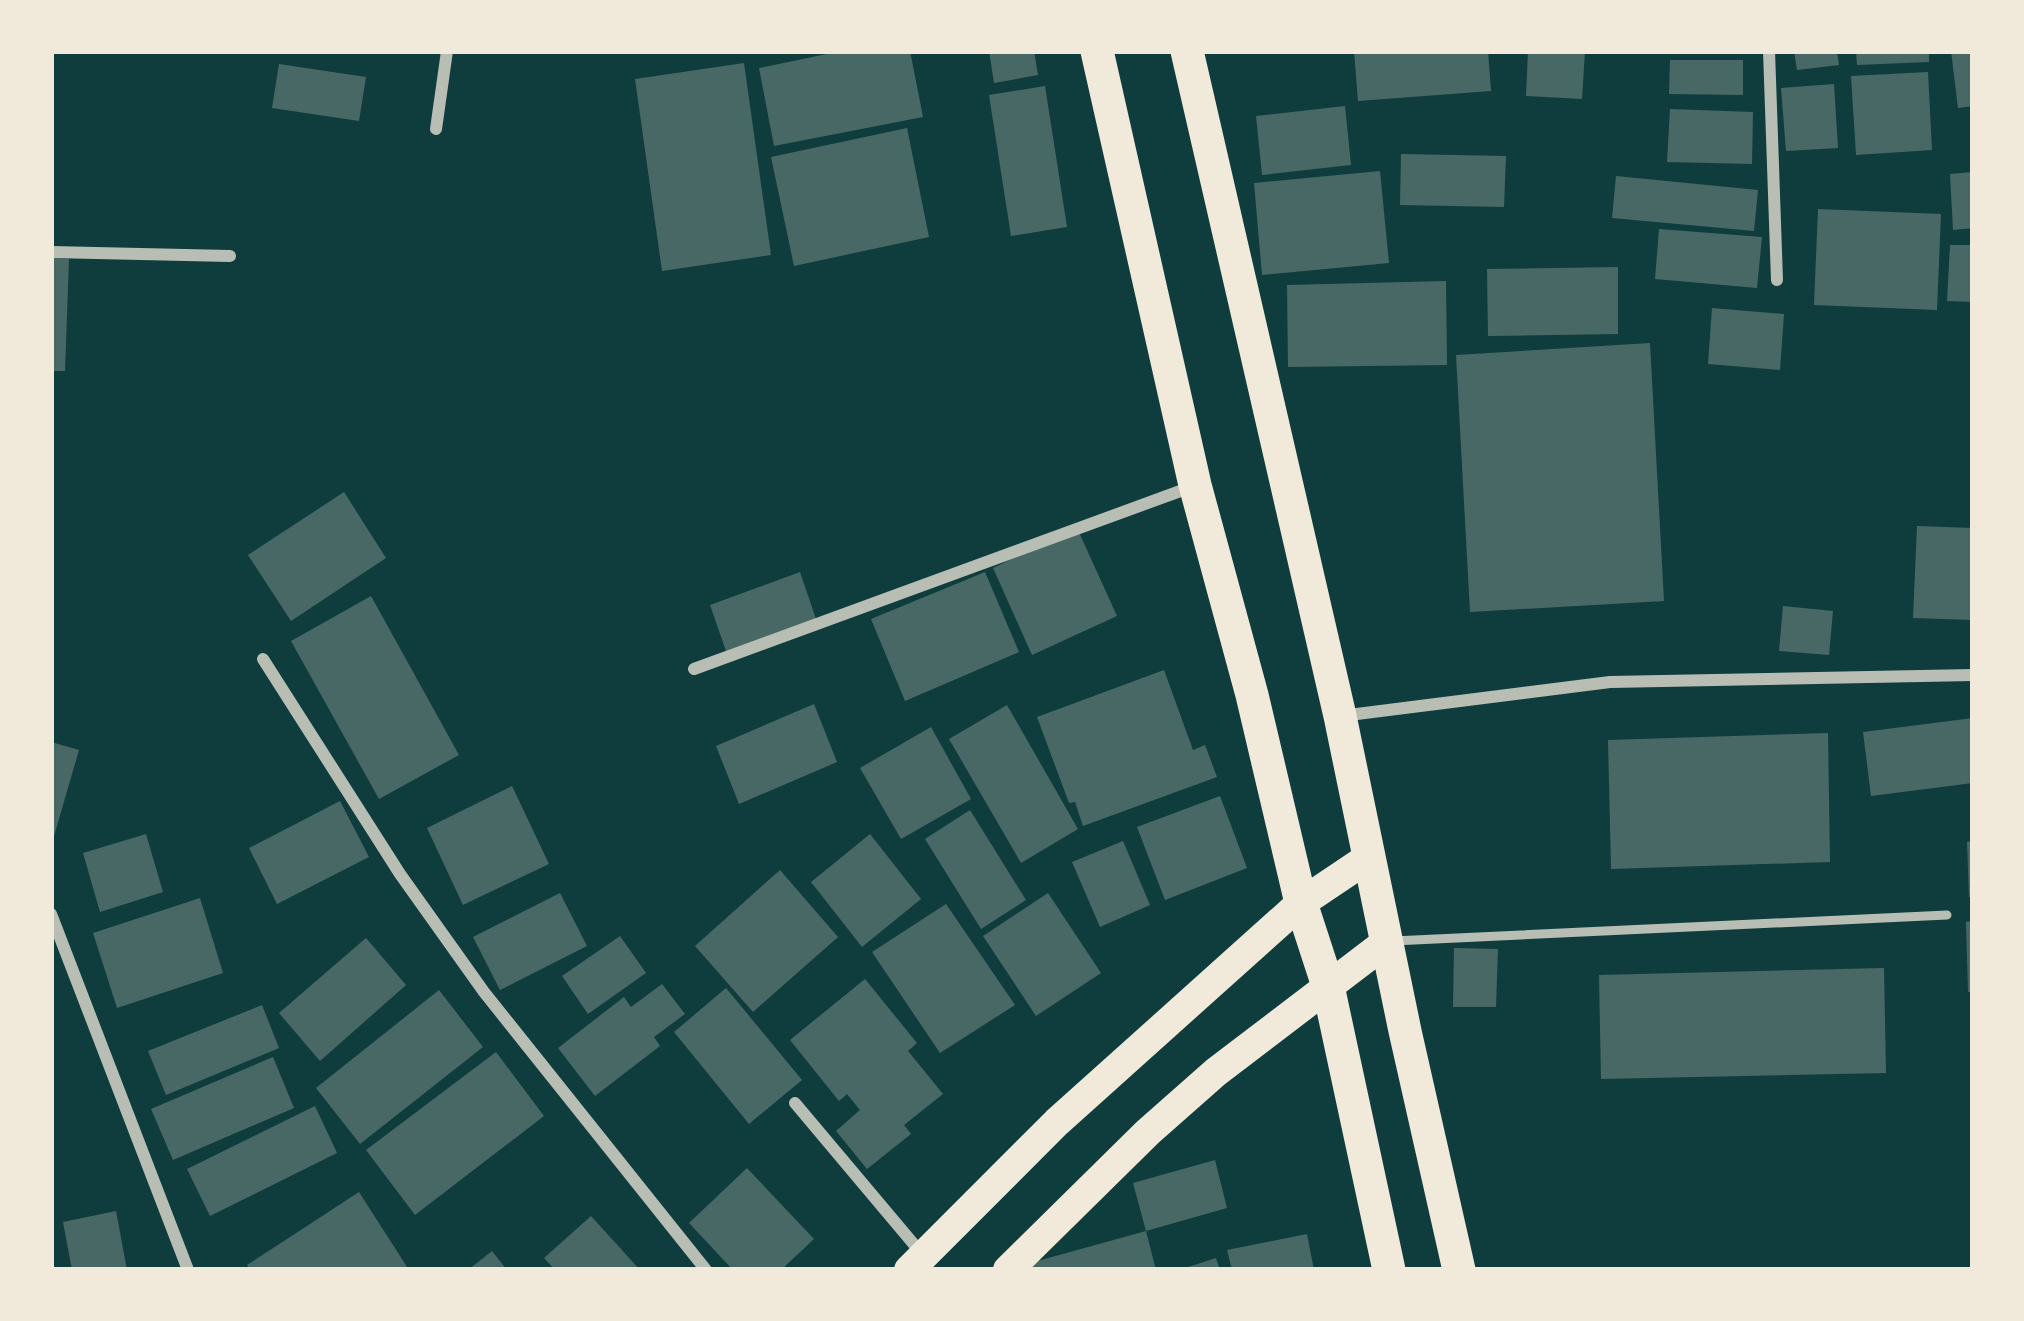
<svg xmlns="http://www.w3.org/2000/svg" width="2024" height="1321" font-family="Jost,sans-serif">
<rect width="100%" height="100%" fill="#0f3d3e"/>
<!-- building -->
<g fill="#486865">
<polygon points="841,51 910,51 923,117 774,146 759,68"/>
<polygon points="989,51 1034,51 1038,75 994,83"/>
<polygon points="1354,51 1488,51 1491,91 1358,101"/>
<polygon points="1528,51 1585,51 1582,99 1526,96"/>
<polygon points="1794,51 1837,51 1839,65 1797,70"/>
<polygon points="1856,51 1929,51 1929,62 1857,65"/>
<polygon points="1951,51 1973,51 1973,106 1958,108"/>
<polygon points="1670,60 1743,60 1743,95 1669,94"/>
<polygon points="744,63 771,255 662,271 635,79"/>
<polygon points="279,64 366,77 359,121 272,108"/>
<polygon points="1928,72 1932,150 1856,155 1851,76"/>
<polygon points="1834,84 1838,148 1786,151 1781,88"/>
<polygon points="1045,86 1067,227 1011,236 989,95"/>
<polygon points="1345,106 1351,165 1262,175 1256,116"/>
<polygon points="1670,109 1753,112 1752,164 1667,162"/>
<polygon points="907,128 929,237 794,266 771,157"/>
<polygon points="1401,154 1506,156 1504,207 1400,205"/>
<polygon points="1380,171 1389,263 1262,275 1254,183"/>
<polygon points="1973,172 1973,228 1953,230 1950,174"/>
<polygon points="1616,176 1758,190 1754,231 1612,218"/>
<polygon points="1818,209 1941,214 1937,310 1814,305"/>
<polygon points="1659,229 1762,237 1757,288 1655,279"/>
<polygon points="1950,245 1973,245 1973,302 1947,301"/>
<polygon points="51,258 69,259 65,371 51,371"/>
<polygon points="1618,267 1618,334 1488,336 1487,269"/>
<polygon points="1446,281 1447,365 1288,367 1287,285"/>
<polygon points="1712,308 1784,314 1780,370 1708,364"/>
<polygon points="1650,343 1664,601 1470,612 1456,355"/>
<polygon points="344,492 386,558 291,621 248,555"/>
<polygon points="1917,526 1973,528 1973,620 1913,618"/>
<polygon points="1077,528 1117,616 1032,655 993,568"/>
<polygon points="800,572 816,619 726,651 710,605"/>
<polygon points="985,572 1019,652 905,701 871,619"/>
<polygon points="371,596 459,755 379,799 291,641"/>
<polygon points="1783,606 1833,611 1829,655 1779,651"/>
<polygon points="1164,670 1193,750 1205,745 1217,777 1083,826 1075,802 1069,803 1037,717"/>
<polygon points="814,704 837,762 739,804 716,746"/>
<polygon points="1007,705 1078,829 1021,863 949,739"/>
<polygon points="1973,718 1973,783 1871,796 1863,732"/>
<polygon points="931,727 971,799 901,839 860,768"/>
<polygon points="1828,733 1830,862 1611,869 1608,740"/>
<polygon points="51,742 79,750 52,843 51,842"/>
<polygon points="512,786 549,864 463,905 427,828"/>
<polygon points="1220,796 1247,868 1165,900 1137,827"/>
<polygon points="340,801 369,857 277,904 249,848"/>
<polygon points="970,810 1026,900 981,929 925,839"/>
<polygon points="146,834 163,892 100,912 83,853"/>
<polygon points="870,834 921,899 862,947 811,882"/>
<polygon points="1123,841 1150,905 1100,927 1072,862"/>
<polygon points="1973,841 1973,897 1969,897 1967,842"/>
<polygon points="780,870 838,937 753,1012 695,946"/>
<polygon points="560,893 587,946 500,990 473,937"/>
<polygon points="1048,893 1101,973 1036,1016 983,936"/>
<polygon points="200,898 223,973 117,1008 93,933"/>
<polygon points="946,904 1015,1005 940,1053 872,952"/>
<polygon points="1973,921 1973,992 1968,992 1966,922"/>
<polygon points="620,936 646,973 588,1014 562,976"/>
<polygon points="366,938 406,985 320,1061 279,1013"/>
<polygon points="1454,948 1498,949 1496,1007 1453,1007"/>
<polygon points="1884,968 1886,1073 1601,1079 1599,975"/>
<polygon points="865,979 917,1043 908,1051 943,1094 904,1125 911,1134 867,1169 836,1131 860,1110 847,1094 839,1101 790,1040"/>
<polygon points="662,984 685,1014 654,1037 660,1046 595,1096 558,1048 624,997 631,1007"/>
<polygon points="726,988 802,1080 749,1124 674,1032"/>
<polygon points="439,990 483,1047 360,1144 316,1088"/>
<polygon points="262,1005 279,1048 166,1095 148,1051"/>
<polygon points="496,1052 544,1116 415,1215 366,1150"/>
<polygon points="273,1057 294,1108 173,1160 151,1109"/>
<polygon points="315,1106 337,1153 210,1216 187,1169"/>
<polygon points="1215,1160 1227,1208 1146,1231 1133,1183"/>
<polygon points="747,1168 814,1239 781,1270 733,1270 689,1223"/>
<polygon points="359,1192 409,1270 250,1270 247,1265"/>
<polygon points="116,1211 127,1270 72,1270 63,1222"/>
<polygon points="591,1216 640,1270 555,1270 544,1258"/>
<polygon points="1146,1231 1156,1270 1024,1270 1023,1265"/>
<polygon points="1307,1234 1314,1270 1232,1270 1227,1250"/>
<polygon points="492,1251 507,1270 468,1270"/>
<polygon points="1216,1258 1220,1270 1182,1270 1182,1269"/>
</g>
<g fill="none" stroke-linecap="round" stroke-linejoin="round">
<!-- service -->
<polyline stroke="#b8beb3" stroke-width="9" points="1393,941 1947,915"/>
<!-- minor -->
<g stroke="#b8beb3" stroke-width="12">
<polyline points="1769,51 1777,280"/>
<polyline points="436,129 447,51"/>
<polyline points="51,252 230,256"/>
<polyline points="263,659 400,874 484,992 706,1270"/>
<polyline points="694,669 1194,486"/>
<polyline points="1341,716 1610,682 1973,675"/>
<polyline points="51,914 188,1270"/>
<polyline points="795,1103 922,1254"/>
</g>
<!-- primary -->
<g stroke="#f1e9da" stroke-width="30">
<polyline points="909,1270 1057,1122 1301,903 1368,858"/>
<polyline points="1008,1270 1148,1132 1216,1072 1388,941"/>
</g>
<!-- trunk -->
<g stroke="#f1e9da" stroke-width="33">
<polyline points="1097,51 1195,485 1252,695 1301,903 1328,986 1389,1270"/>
<polyline points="1187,51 1340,716 1405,1031 1459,1270"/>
</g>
</g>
<!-- border -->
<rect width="2024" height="1321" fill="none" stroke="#f1e9da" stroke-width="108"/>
</svg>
